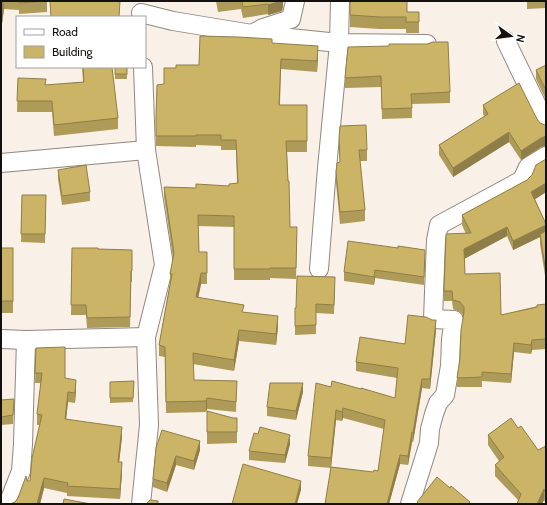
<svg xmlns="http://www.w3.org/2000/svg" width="547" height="505" font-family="Cabin,sans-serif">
<rect width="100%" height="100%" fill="#f9f0e8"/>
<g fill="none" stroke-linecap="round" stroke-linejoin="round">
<defs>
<g id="street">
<polyline points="141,13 173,21 252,34 263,28 291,19 295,1"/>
<polyline points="252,34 339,43 427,44"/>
<polyline points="506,41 546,124"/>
<polyline points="1,163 146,150"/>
<polyline points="319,269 327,168 339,43 340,1"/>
<polyline points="1,339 26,340 146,337"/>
<polyline points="8,504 21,471 23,444 26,340"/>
<polyline points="141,504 149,425 146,337 164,265 146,150 143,67"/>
<polyline points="410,504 429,443 430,429 434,414 438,403 445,395 450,366 451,339 454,320 433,319 436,240 439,225 522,180 528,167 546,156"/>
</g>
</defs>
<!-- street casing -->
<use href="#street" stroke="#908780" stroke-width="20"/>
<!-- street -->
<use href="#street" stroke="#fff" stroke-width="18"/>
</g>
<!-- wall -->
<g fill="#af9b58" fill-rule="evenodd">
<polygon points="1,1 47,1 47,12 19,14 19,10 4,9 1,31"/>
<polygon points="216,1 283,1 283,6 282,11 268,15 268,14 243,18 241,9 218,12"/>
<polygon points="350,1 407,12 419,12 419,33 406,33 406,29 379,29 350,27"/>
<polygon points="527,1 546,1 546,8 527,9"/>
<polygon points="238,37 272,43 318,57 317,72 281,69 280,105 307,105 307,152 287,152 290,227 297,238 296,279 270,278 270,280 234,280 234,227 198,226 199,252 207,252 207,284 201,284 198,298 244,313 278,327 276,345 239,341 234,371 193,364 194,380 237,381 236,412 207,409 206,412 166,413 165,357 159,356 159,345 170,285 170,274 173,258 164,197 164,187 196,188 229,186 237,183 236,150 221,150 221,146 196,145 196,147 156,146 156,118 176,68 199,65"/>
<polygon points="348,47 450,92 450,103 412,104 412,118 382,119 381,87 345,88 345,78"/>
<polygon points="546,65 546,100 536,79 536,70"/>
<polygon points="82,67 112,67 118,118 118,129 54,136 52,112 17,112 18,78 46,85 83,82"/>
<rect x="115" y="67" width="12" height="12"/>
<polygon points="483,105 537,119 540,123 545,125 546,125 546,146 541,147 521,160 509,142 453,177 439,155 439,145 485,117 483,114"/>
<polygon points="339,138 367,150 367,161 360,161 365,210 365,221 340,224 336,183 336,172 340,162"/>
<polygon points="58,170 90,192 90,201 62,205 58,179"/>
<polygon points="527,180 546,192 535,199 546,224 546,282 540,244 540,237 513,250 507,236 464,259 465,274 501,315 546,304 546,349 532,350 531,354 514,352 511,383 482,381 482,387 457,387 457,378 460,358 464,316 460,312 453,309 452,301 444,301 444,291 466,234 462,225 462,215"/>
<polygon points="22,195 46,195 45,243 21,242"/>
<rect x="1" y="248" width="12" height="65"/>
<polygon points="72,248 98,249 132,250 132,282 131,282 130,327 87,328 86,315 71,315"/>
<polygon points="425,259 424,285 375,278 374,285 344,281 344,272"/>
<polygon points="335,286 334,314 316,313 316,334 295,335 295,308"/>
<path d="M436 330 430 389 422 388 413 442H412L408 465 400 464 389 504 331 468 308 466V456L331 387 395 398 397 378 356 371V362L405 344ZM343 418 384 429 378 471 373 472 331 467 336 420 342 421Z"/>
<polygon points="36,348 65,378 76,390 75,403 68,402 66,419 122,437 119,462 122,472 120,499 67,496 67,493 44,488 40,504 10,504 15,502 27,481 30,481 40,425 37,425 37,414 41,383 35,383"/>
<polygon points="110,382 134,386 133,402 110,403"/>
<polygon points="303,392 296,420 267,416 267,407"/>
<polygon points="14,399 13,424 1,425 1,400"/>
<polygon points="207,411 233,418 237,418 237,443 207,444"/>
<polygon points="518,428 538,450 546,446 546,504 544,500 542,504 517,504 518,500 495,476 495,465 499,461 488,445 488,435"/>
<polygon points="290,444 285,463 249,460 249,451"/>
<polygon points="156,448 200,450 194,470 176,465 167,492 153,487 153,479"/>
</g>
<!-- shaded-wall -->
<g fill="#8f7e47">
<polygon points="4,1 4,9 1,31 1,21"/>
<polygon points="281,1 283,1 283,6 282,11 268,15 268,5"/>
<polygon points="318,46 318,57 317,72 317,61"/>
<polygon points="509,132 509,142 453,177 453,168"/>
<polygon points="545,136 545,146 541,147 521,160 521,151 541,138"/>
<polygon points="546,183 546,192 531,202 531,192"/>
<polygon points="546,225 546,234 540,234 540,237 513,250 513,241"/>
<polygon points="507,227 507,236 464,259 464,249"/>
<polygon points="375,270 375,278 374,285 374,277"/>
<polygon points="201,273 201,284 196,308 196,297"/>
<polygon points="278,316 278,327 276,345 276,334"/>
<polygon points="436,320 436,330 430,389 430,379"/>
<polygon points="239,330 239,341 234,371 234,360"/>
<polygon points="532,340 532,350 531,354 531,345"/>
<polygon points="514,343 514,352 511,383 511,374"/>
<polygon points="422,379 422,388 413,442 413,433"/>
<polygon points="76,380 76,390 75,403 75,393"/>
<polygon points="303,383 303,392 296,420 296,411"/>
<polygon points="68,392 68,402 65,429 65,419"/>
<polygon points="207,398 207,409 206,412 206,401"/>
<polygon points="343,408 343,418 342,421 342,412"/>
<polygon points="336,410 336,420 331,468 331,458"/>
<polygon points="122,427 122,437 118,472 118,462"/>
<polygon points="412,432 412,442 408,465 408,456"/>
<polygon points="290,435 290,444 285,463 285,455"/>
<polygon points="200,441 200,450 194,470 194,461"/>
<polygon points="400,455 400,464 389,504 387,504"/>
<polygon points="176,456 176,465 167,492 167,483"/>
<polygon points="122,462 122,472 120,499 120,489"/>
<polygon points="44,478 44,488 40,504 37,504"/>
<polygon points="301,481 301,490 297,504 295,504"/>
<polygon points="544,489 544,500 542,504 537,504"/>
</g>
<!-- building -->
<g fill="#ccb466" stroke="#8f7e47">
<polygon points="1,1 3,1 1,21"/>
<polygon points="19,1 47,1 19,3"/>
<polygon points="50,1 120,1 119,17 51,17"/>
<polygon points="242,1 281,1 268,5 268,4 243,7"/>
<polygon points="350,1 407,1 407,12 419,12 419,22 406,22 406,17 379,17 350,15"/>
<polygon points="200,36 238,37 272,39 272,43 318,46 317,61 281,59 279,105 307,105 307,141 286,141 288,181 289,181 290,227 297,227 296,268 270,268 270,269 234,269 234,216 198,215 199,252 207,252 207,273 201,273 196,297 244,305 242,312 278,316 276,334 239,330 234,360 193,353 194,380 237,381 236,402 207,398 206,401 166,402 165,347 159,345 172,274 170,274 174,253 164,187 196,188 196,184 229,186 229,184 238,183 236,140 221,140 221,135 196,135 196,136 156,136 156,118 157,85 164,84 164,68 176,68 176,65 199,65"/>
<polygon points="433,42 448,42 450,92 411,94 412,108 382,109 381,76 345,78 348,47 389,46 389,44 427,44"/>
<polygon points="546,65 546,90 536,70"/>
<polygon points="83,67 112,67 118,118 54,125 52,101 17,101 18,78 46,79 45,85 84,82"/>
<rect x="115" y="67" width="12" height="7"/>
<polygon points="519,83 537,119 540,123 545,125 546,125 546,136 541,138 521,151 509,132 453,168 439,145 488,114 483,105"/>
<polygon points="366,125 367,150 359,150 365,210 340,212 336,172 337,163 340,162 339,138 340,126"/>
<polygon points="546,159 546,183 531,192 546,224 546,225 513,241 507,227 464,249 465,274 500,273 501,315 537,307 537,305 546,304 546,339 532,340 531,345 514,343 511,374 482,372 482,377 457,378 460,358 461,330 464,312 464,307 460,302 453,300 452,291 444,291 446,234 471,233 462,215 527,180 532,175 536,165"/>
<polygon points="86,165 90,192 62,196 58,170"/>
<polygon points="22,195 46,195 45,234 21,234"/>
<polygon points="546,231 546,273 540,234"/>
<polygon points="348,241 398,248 398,246 425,250 424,277 375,270 374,277 344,272"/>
<rect x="1" y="248" width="12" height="53"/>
<polygon points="72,248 98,248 98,249 132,250 132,271 131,271 130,317 87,318 86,305 71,305"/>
<polygon points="297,276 335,277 334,305 316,304 316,325 295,326 295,308 296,308"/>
<polygon points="408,315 426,317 432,320 436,320 430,379 422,379 413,433 412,432 408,456 400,455 387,504 325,504 331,467 373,472 374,470 378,471 385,420 343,408 342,412 336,410 331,458 308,456 316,383 331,387 332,381 361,389 361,388 395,398 398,368 356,362 360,337 405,344"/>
<polygon points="65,347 65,378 76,380 75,393 68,392 65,419 122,427 118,462 122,462 120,489 67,486 68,483 44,478 37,504 10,504 15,502 18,498 26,476 27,481 30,481 32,458 42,415 37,414 42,373 35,373 36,348"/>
<polygon points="134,381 133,398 110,398 110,382"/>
<polygon points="270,383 303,383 296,411 267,407"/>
<polygon points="14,399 13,415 1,417 1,400"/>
<polygon points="207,411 233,418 237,418 237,432 207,432"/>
<polygon points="511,418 518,428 521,426 538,450 546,446 546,494 544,489 537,504 517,504 521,494 495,465 504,457 488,435"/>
<polygon points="260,427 290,435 285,455 249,451 254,433 258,434"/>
<polygon points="162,430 200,441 194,461 176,456 167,483 153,479 156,448"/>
<polygon points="243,464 301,481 295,504 232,504"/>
<polygon points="437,477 450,488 451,486 470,502 468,504 469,504 419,504 417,502"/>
<polygon points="64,499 91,504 63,504"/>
<polygon points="150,500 158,501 158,504 146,504"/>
</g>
<!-- border -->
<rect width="547" height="505" fill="none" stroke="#14110f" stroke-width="4"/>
<!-- legend -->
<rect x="16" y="16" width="130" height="52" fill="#ffffff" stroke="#a1a09f"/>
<rect x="24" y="29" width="20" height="6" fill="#ffffff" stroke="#a1a09f"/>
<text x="52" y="36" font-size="12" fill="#14110f">Road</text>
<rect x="24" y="46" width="20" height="12" fill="#ccb466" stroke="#a1a09f"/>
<text x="52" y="56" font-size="12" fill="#14110f">Building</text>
<!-- north arrow -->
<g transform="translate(511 36) rotate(104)" stroke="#ffffff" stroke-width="3" paint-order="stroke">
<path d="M0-3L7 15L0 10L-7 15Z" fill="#14110f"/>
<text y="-6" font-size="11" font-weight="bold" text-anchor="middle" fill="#14110f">N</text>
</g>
</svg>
